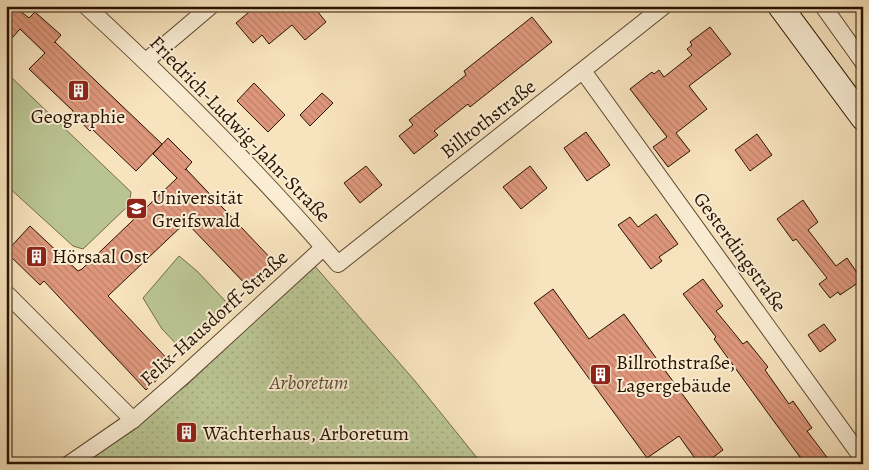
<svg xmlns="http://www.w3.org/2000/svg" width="869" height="470" font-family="Alegreya,serif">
<defs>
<pattern id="garden-dots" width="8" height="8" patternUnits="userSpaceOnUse" patternTransform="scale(1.25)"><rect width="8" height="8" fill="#bac493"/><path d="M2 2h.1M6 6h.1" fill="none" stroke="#a0a77d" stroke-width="1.8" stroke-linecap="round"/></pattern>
<pattern id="building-back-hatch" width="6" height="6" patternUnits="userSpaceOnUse" patternTransform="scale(1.25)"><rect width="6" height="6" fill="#de977c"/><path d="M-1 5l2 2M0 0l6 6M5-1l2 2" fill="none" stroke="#be8169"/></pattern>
</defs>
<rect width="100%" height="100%" fill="#f7e3bd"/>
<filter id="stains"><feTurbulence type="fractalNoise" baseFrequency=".004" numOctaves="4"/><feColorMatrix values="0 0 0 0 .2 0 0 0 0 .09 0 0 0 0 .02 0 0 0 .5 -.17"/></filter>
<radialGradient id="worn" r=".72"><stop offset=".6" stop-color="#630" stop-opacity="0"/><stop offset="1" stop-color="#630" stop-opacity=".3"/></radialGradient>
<!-- grass -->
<g fill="#bac493" stroke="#716b4a">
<polygon points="11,77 131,192 129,205 83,249 73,246 6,185 6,78"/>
<polygon points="179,256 197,271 230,306 184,352 162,329 143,298"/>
</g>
<!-- garden -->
<polygon fill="url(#garden-dots)" stroke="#716b4a" points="313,264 415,381 482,464 80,464 187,385"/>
<!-- building -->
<g fill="url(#building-back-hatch)" stroke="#281200">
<polygon points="6,6 14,6 29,18 35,12 61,35 54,43 55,42 162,144 136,171 92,129 90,131 71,113 73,111 29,69 45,53 20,29 6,45"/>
<polygon points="256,6 313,6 326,22 305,40 292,25 269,44 262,35 253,43 236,23"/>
<polygon points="532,17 552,42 470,107 468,104 434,131 438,135 414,154 399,136 413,125 409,120 466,75 464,71"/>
<polygon points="710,27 731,54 689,86 707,109 676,133 690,151 668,167 653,147 667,137 630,89 652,72 654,74 659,70 664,77 692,55 687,49 692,45 690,42"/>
<polygon points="254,83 285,115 268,132 237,101"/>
<polygon points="322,93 333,103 310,126 300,115"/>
<polygon points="586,132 610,165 587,181 564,148"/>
<polygon points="757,134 772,155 750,171 735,150"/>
<polygon points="168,138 192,162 185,170 186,169 277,265 251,290 186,222 108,296 173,365 146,390 44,281 40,285 6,252 30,226 78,271 82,269 177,178 153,154"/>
<polygon points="366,166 382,185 360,203 344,183"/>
<polygon points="530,166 547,188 521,209 503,187"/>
<polygon points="803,200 818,222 808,230 836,266 847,258 862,280 840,295 838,292 830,298 819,284 827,278 796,239 793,241 777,219"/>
<polygon points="656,214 678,244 659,257 662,261 651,269 618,225 630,217 638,227"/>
<polygon points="703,279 723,306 716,311 743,344 747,341 768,367 765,370 789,404 793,401 812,428 807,431 832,464 805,464 714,339 716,337 683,294"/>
<polygon points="553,289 589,339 624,314 723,450 704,464 699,464 679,436 647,458 534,303"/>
<polygon points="824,324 836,340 820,352 808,335"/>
</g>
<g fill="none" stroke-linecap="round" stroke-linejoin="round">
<defs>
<g id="street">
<path d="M86 6C174 87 260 173 338 264L664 6"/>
<polyline points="823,6 863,62"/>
<polyline points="146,61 211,6"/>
<polyline points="583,71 863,459"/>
<polyline points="6,293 133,420"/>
<polyline points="69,464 133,420 181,378 323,248"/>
</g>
<polyline id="secondary" points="780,6 863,118"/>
</defs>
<!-- street casing -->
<use href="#street" stroke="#5c462f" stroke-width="18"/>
<!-- secondary casing -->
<use href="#secondary" stroke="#281200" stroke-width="26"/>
<!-- street -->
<use href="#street" stroke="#faedd4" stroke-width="16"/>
<!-- secondary -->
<use href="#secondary" stroke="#faedd4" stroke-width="24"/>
</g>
<!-- icons -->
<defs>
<symbol id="building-square" viewBox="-11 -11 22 22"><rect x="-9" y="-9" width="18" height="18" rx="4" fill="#8f2418" stroke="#faedd4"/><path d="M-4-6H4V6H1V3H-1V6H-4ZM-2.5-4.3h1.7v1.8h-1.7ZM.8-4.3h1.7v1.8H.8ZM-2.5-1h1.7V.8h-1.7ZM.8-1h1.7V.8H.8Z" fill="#fff"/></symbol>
<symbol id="university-square" viewBox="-11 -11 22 22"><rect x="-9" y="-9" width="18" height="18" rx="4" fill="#8f2418" stroke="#faedd4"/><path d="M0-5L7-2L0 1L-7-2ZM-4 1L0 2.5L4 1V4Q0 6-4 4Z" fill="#fff"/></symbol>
</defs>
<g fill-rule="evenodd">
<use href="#building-square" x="66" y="78" width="25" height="25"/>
<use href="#university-square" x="124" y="196" width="25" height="25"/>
<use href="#building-square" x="24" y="244" width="25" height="25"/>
<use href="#building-square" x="588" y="362" width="25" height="25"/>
<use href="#building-square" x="174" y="420" width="25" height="25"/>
</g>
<g text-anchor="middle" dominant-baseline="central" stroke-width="4" stroke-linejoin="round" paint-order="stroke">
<!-- poi labels -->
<g font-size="20" fill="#281200" stroke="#faedd4" text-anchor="start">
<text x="78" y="116" text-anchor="middle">Geographie</text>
<text x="152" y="197">Universität<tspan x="152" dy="23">Greifswald</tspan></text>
<text x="52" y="256">Hörsaal Ost</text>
<text x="616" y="362">Billrothstraße,<tspan x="616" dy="23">Lagergebäude</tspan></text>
<text x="203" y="433">Wächterhaus, Arboretum</text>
</g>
<!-- street labels -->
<g font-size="20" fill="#281200" stroke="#faedd4">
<text transform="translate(488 119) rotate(-38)">Billrothstraße</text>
<text transform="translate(240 129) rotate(46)">Friedrich-Ludwig-Jahn-Straße</text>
<text transform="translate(740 252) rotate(54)">Gesterdingstraße</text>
<text transform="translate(214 318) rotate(-42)">Felix-Hausdorff-Straße</text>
</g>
<!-- park labels -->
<g font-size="20" font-style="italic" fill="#5b5033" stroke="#faedd4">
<text x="309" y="382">Arboretum</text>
</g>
</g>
<!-- margin -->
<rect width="869" height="470" fill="none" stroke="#f7e3bd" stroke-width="25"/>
<rect x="8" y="8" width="854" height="455" fill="none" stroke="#281200" stroke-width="2.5"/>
<rect x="12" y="12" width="844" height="445" fill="none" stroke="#281200"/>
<rect width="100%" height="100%" filter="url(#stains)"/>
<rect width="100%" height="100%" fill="url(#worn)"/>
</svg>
